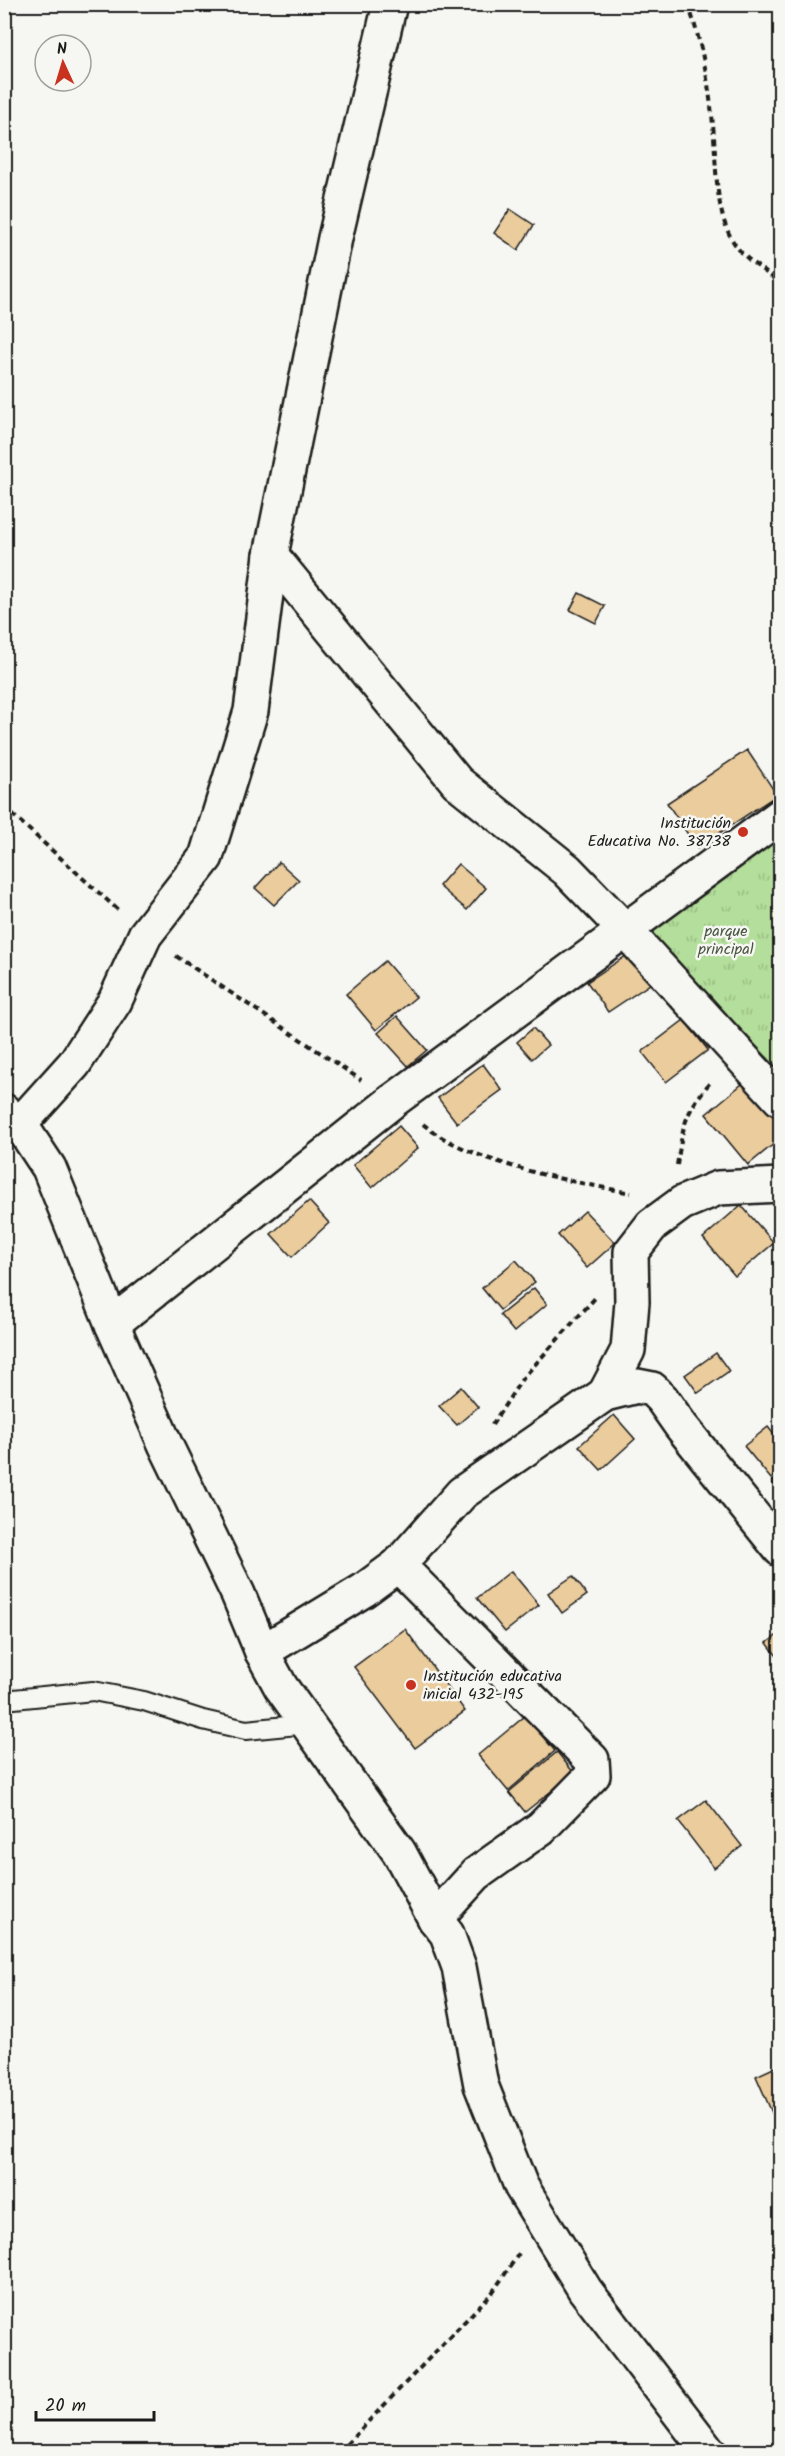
<svg xmlns="http://www.w3.org/2000/svg" width="785" height="2456" font-family="Kalam,sans-serif">
<defs>
<pattern id="park-tufts" width="24" height="20" patternUnits="userSpaceOnUse" patternTransform="scale(1.5)"><rect width="24" height="20" fill="#b4de9b"/><path d="M3 7l-1-3M5 7V3M7 7l1-3M15 17l-1-3M17 17v-4M19 17l1-3" fill="none" stroke="#9abe85"/></pattern>
</defs>
<rect width="100%" height="100%" fill="#f6f6f2"/>
<filter id="ink" filterUnits="userSpaceOnUse"><feTurbulence type="fractalNoise" baseFrequency=".0167" numOctaves="2"/><feDisplacementMap in="SourceGraphic" scale="12" xChannelSelector="R" yChannelSelector="G"/><feConvolveMatrix kernelMatrix="1 2 1 2 8 2 1 2 1" color-interpolation-filters="sRGB"/></filter>
<g filter="url(#ink)">
<!-- park -->
<polygon fill="url(#park-tufts)" stroke="#687d5c" stroke-width="1.5" points="780,831 780,1070 644,935"/>
<!-- building -->
<g fill="#eacc9d" stroke="#1c1c1c" stroke-width="1.5">
<polygon points="510,209 534,225 518,250 494,233"/>
<polygon points="579,593 605,606 596,623 570,610"/>
<polygon points="747,750 777,795 697,848 667,803"/>
<polygon points="279,862 299,880 274,905 255,888"/>
<polygon points="458,864 486,888 467,910 439,886"/>
<polygon points="632,952 653,982 608,1012 587,982"/>
<polygon points="385,961 416,997 376,1030 346,994"/>
<polygon points="397,1016 427,1050 408,1066 378,1033"/>
<polygon points="684,1020 708,1050 666,1082 642,1052"/>
<polygon points="533,1028 548,1045 532,1059 517,1042"/>
<polygon points="483,1064 502,1090 457,1123 438,1098"/>
<polygon points="748,1079 780,1118 780,1139 748,1165 706,1114"/>
<polygon points="399,1126 418,1148 372,1188 353,1165"/>
<polygon points="309,1201 329,1223 292,1257 271,1234"/>
<polygon points="741,1205 774,1243 735,1276 703,1238"/>
<polygon points="585,1211 615,1243 587,1268 558,1235"/>
<polygon points="516,1260 535,1282 500,1310 482,1288"/>
<polygon points="534,1288 547,1304 514,1332 500,1315"/>
<polygon points="716,1353 729,1371 698,1393 685,1375"/>
<polygon points="461,1387 478,1407 457,1425 439,1406"/>
<polygon points="614,1415 635,1439 601,1470 579,1446"/>
<polygon points="768,1427 780,1442 780,1471 771,1479 744,1446"/>
<polygon points="780,1475 780,1491 772,1482"/>
<polygon points="511,1571 539,1605 505,1632 477,1598"/>
<polygon points="573,1576 587,1595 562,1613 548,1593"/>
<polygon points="405,1629 465,1711 415,1748 354,1667"/>
<polygon points="780,1633 780,1660 767,1643"/>
<polygon points="525,1716 555,1751 508,1791 478,1755"/>
<polygon points="557,1752 574,1773 525,1812 509,1792"/>
<polygon points="706,1800 742,1846 714,1868 678,1821"/>
<polygon points="780,2065 780,2131 756,2076"/>
</g>
<g fill="none" stroke-linecap="round" stroke-linejoin="round">
<defs>
<polyline id="lane" points="4,1700 93,1691 144,1701 203,1720 246,1730 308,1724"/>
<g id="street">
<polyline points="271,555 457,782 567,870 626,931 780,1099"/>
<polyline points="4,1111 20,1124 49,1168 112,1324 166,1446 238,1594 262,1652 281,1687 399,1852 435,1919 447,1934 459,1967 481,2085 521,2186 585,2290 709,2452"/>
<polyline points="20,1124 74,1064 115,1001 145,935 206,857 251,711 271,555 335,238 390,4"/>
<polyline points="112,1324 394,1100 780,816"/>
<polyline points="605,1394 628,1350 632,1302 631,1252 652,1225 682,1203 718,1188 780,1185"/>
<polyline points="398,1565 592,1760 593,1775 541,1828 476,1874 435,1919"/>
<polyline points="262,1652 364,1590 398,1565 462,1493 605,1394 637,1386 652,1389 662,1399 681,1426 780,1549"/>
</g>
</defs>
<!-- lane casing -->
<use href="#lane" stroke="#1c1c1c" stroke-width="22"/>
<!-- street casing -->
<use href="#street" stroke="#1c1c1c" stroke-width="38"/>
<!-- path -->
<g stroke="#1c1c1c" stroke-width="4" stroke-dasharray="6 4.5" stroke-linecap="butt">
<path d="M688 4C702 44 709 83 713 125 717 163 713 222 741 252 752 264 768 273 780 283"/>
<polyline points="4,807 118,910"/>
<polyline points="176,956 361,1080"/>
<path d="M423 1124C471 1164 570 1181 631 1193"/>
<path d="M677 1165C684 1122 684 1114 712 1080"/>
<polyline points="492,1425 522,1379 595,1298"/>
<polyline points="339,2452 492,2293 520,2252"/>
</g>
<!-- lane -->
<use href="#lane" stroke="#f6f6f2" stroke-width="18"/>
<!-- street -->
<use href="#street" stroke="#f6f6f2" stroke-width="33"/>
</g>
</g>
<!-- markers -->
<g fill="#c8321e" stroke="#f6f6f2" stroke-width="2">
<circle cx="743" cy="832" r="6"/>
<circle cx="411" cy="1685" r="6"/>
</g>
<g text-anchor="middle" dominant-baseline="central" stroke-width="5" stroke-linejoin="round" paint-order="stroke">
<!-- poi labels -->
<g font-size="16" fill="#1c1c1c" stroke="#f6f6f2" text-anchor="end">
<text x="731" y="823">Institución<tspan x="731" dy="18">Educativa No. 38738</tspan></text>
<text x="423" y="1676" text-anchor="start">Institución educativa<tspan x="423" dy="18">inicial 432-195</tspan></text>
</g>
<!-- park labels -->
<g font-size="16" fill="#4a5642" stroke="#f6f6f2">
<text x="726" y="931">parque<tspan x="726" dy="18">principal</tspan></text>
</g>
</g>
<!-- margin -->
<rect width="785" height="2456" fill="none" stroke="#f6f6f2" stroke-width="24"/>
<rect x="12" y="12" width="761" height="2432" fill="none" stroke="#1c1c1c" stroke-width="2" filter="url(#ink)"/>
<!-- north arrow -->
<g transform="translate(63 63) rotate(356)"><circle r="28" fill="#f6f6f2" stroke="#9f9f9c" stroke-width="1.5"/>
<path d="M0-4.5L10 22L0 15L-10 22Z" fill="#c8321e"/>
<text y="-9" font-size="16" font-weight="bold" text-anchor="middle" fill="#1c1c1c">N</text>
</g>
<!-- scale -->
<path d="M36 2411v9h118v-9" fill="none" stroke="#1c1c1c" stroke-width="3"/>
<text x="45" y="2411" font-size="18" fill="#1c1c1c" stroke="#f6f6f2" stroke-width="4.5" paint-order="stroke">20 m</text>
</svg>
